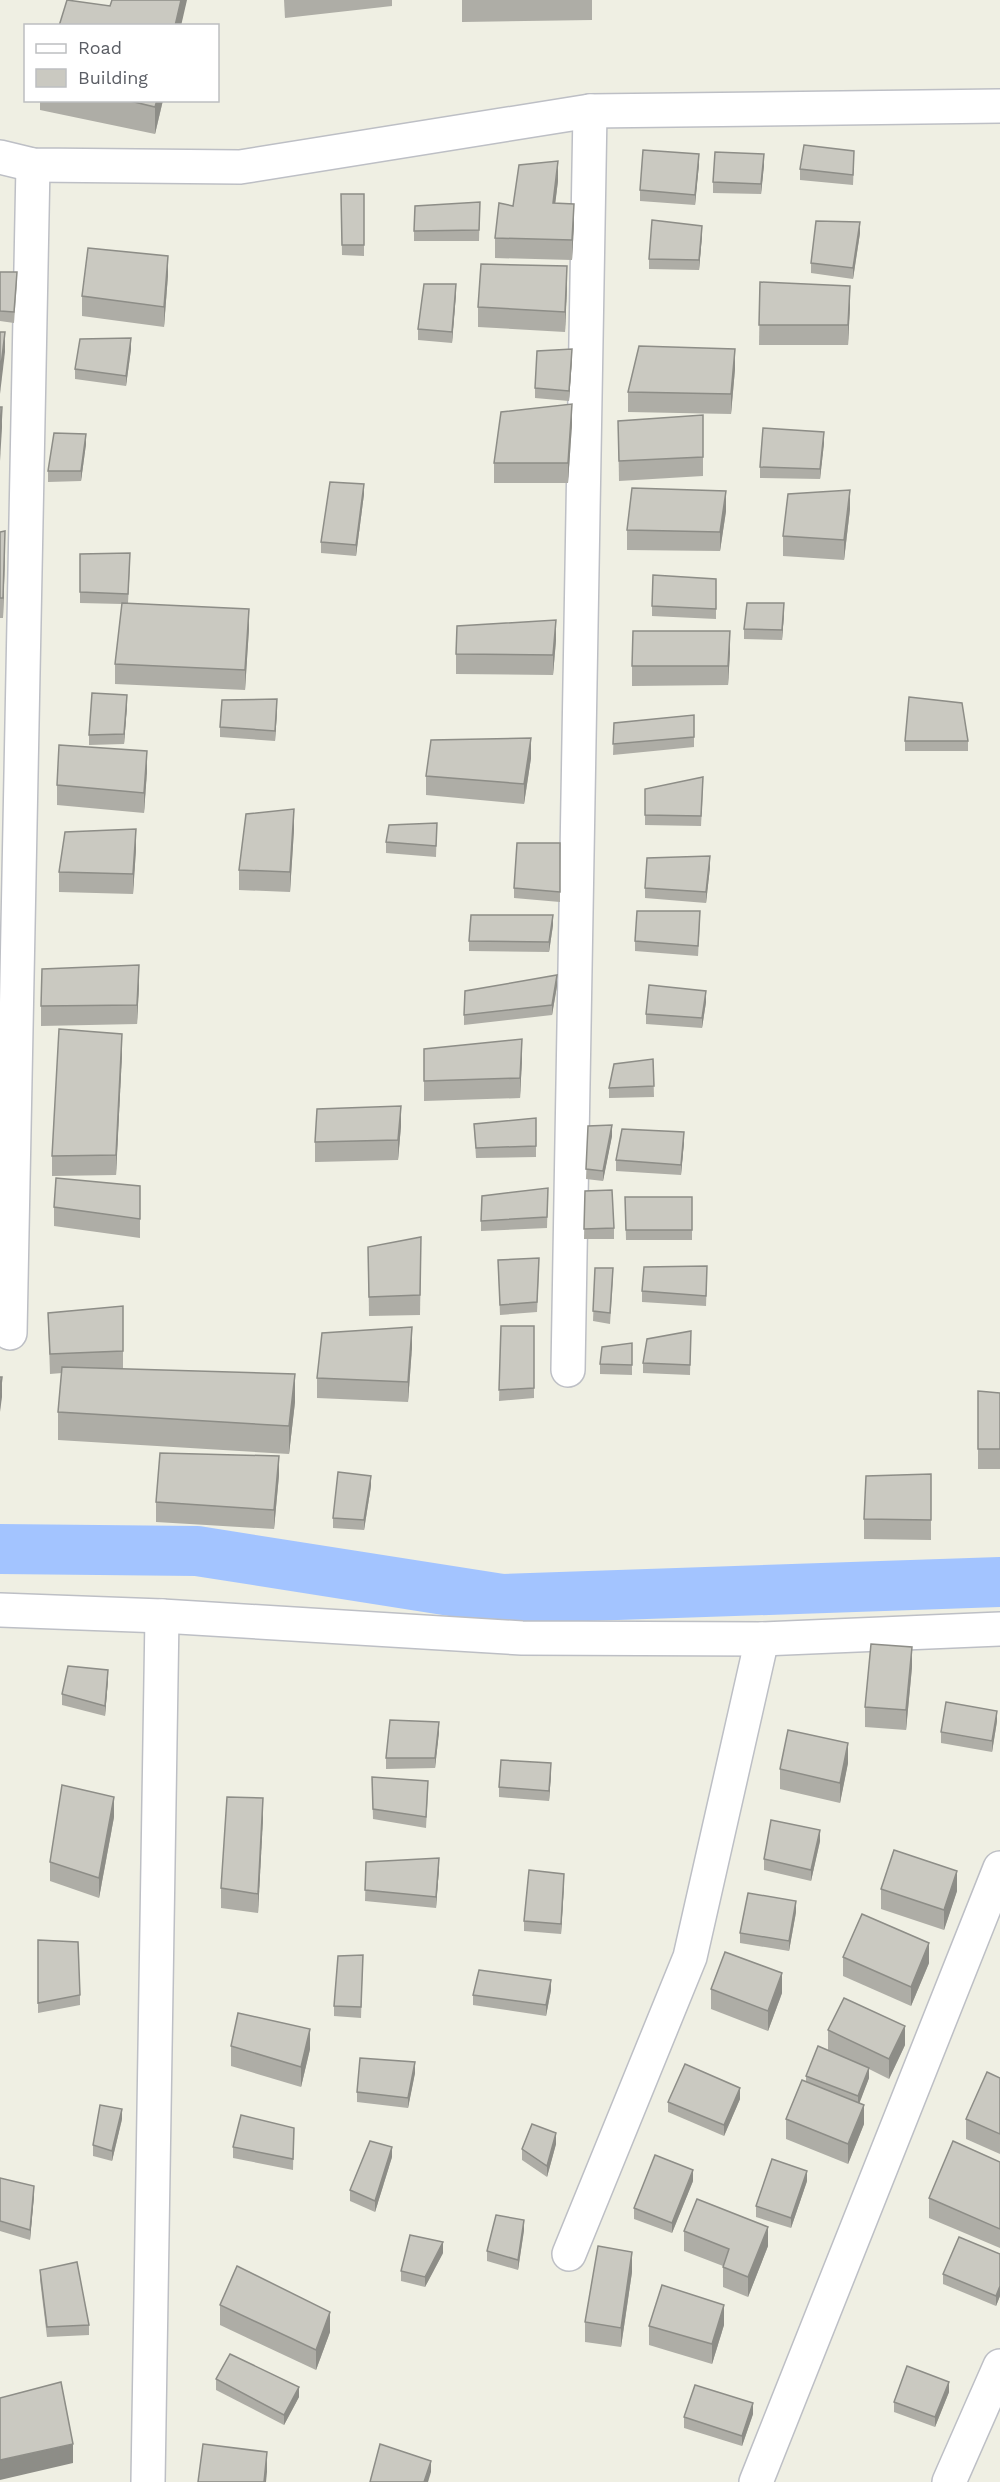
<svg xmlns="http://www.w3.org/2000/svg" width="1000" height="2482" font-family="'Work Sans',sans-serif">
<rect width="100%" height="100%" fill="#efefe3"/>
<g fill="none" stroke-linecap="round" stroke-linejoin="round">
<!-- canal -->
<polyline stroke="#a3c4ff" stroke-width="50" points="0,1549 197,1551 502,1599 1000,1582"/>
<defs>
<g id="street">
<polyline points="0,157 33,165 240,167 590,111 1000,106"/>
<polyline points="10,1333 33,165"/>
<polyline points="568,1370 590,111"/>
<polyline points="0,1610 162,1616 522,1638 762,1639 1000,1629"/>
<polyline points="569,2254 690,1957 762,1639"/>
<polyline points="148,2482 162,1616"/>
<polyline points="756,2482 1000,1868"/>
<polyline points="949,2482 1000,2366"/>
</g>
</defs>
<!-- street casing -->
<use href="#street" stroke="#bdbfc5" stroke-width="36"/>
<!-- street -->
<use href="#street" stroke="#fff" stroke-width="33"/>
</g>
<!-- wall -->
<g fill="#aeada6">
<polygon points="284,0 392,0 392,6 285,18"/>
<polygon points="462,0 592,0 592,20 462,22"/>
<polygon points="40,100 163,100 155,134 40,110"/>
<polygon points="854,161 853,185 800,180 800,169"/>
<polygon points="699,164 695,205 640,201 640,190"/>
<polygon points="764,165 761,194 713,193 713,182"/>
<polygon points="558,181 555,203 574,224 572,260 495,258 495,238 513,206"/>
<polygon points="341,194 364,194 364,256 342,255"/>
<polygon points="480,202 479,241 414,241 414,231"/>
<polygon points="860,233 853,279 811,273 811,263"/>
<polygon points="702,236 699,270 649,269 649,259"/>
<polygon points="0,272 17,282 14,323 0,321"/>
<polygon points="168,275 164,327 82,316 82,296"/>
<polygon points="760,282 850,305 848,345 759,345"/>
<polygon points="567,286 565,332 478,327 478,307"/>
<polygon points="456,294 452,343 418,340 418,329"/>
<polygon points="131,349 126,386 75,379 75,369"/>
<polygon points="572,359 569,401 535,398 535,388"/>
<polygon points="735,369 731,414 628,412 628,392"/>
<polygon points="703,415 703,476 619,481 618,421"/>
<polygon points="572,424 568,483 494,483 494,463"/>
<polygon points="824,443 820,479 760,478 760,467"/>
<polygon points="86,444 81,481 48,482 48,471"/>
<polygon points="364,494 356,556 321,553 321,542"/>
<polygon points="850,509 844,560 783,556 783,536"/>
<polygon points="726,511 720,551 627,550 627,530"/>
<polygon points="0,532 5,551 3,618 0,618"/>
<polygon points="80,554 130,564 128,603 249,628 245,690 115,684 115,664 122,604 80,603"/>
<polygon points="716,579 716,619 652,616 652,606"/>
<polygon points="784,614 782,640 744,639 744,629"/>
<polygon points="556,640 553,675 456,674 456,654"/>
<polygon points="730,651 728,685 632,686 632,666"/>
<polygon points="127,706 124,744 89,745 89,735"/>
<polygon points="277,710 275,741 220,737 220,727"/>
<polygon points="694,715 694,747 613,755 614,723"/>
<rect x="905" y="741" width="63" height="10"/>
<polygon points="531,758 524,804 426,795 426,776"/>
<polygon points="147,771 144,813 57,805 57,785"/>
<polygon points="703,788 701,826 645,825 645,789"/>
<polygon points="437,823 436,857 386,853 386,842"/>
<polygon points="294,829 290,892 239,890 239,870"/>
<polygon points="560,843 560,902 514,898 514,888"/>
<polygon points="136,849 133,894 59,892 59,872"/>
<polygon points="710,867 706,903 645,898 645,888"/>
<polygon points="700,921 698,956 635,951 635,941"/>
<polygon points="553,925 549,952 469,951 469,941"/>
<polygon points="139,985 137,1024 41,1026 41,1006"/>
<polygon points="557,986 552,1015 464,1025 464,1015"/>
<polygon points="706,1002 702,1028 646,1024 646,1014"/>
<polygon points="424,1049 522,1059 520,1098 424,1101"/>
<polygon points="122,1054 116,1175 52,1176 52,1156"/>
<polygon points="653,1059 654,1097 609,1098 609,1088"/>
<polygon points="536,1118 536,1157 476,1158 474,1124"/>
<polygon points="401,1126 398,1160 315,1162 315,1142"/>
<polygon points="588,1126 612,1136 603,1181 586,1179"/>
<polygon points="684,1142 681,1175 616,1171 616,1160"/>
<polygon points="140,1186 140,1238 54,1226 54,1207"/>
<polygon points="548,1188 547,1228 481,1231 481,1221"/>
<polygon points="585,1191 614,1228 614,1239 584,1239"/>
<polygon points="625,1197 692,1197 692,1240 626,1240"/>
<polygon points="368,1247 421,1257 420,1315 369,1316"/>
<polygon points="498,1260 539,1268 537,1312 500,1315"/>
<polygon points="595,1268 613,1279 610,1324 593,1321"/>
<polygon points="707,1276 706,1306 642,1302 642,1291"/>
<polygon points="123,1306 123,1369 295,1402 289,1454 58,1440 58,1412 62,1373 50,1374 48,1313"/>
<polygon points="501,1326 534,1326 534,1398 499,1401"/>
<polygon points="691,1331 690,1375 643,1373 643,1363"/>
<polygon points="632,1343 632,1375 600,1374 600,1364"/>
<polygon points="412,1347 408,1402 317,1398 317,1378"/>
<polygon points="978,1391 1000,1393 1000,1469 978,1469"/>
<polygon points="931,1474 931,1540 864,1539 864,1519"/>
<polygon points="279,1475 274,1529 156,1522 156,1502"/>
<polygon points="371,1486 364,1530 333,1528 333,1518"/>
<polygon points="912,1667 906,1730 865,1727 865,1707"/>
<polygon points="108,1680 105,1716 62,1705 62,1694"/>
<polygon points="997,1721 992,1752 941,1743 941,1732"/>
<polygon points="439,1732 435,1768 386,1769 386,1758"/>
<polygon points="848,1763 840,1803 780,1789 780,1769"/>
<polygon points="551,1774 549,1801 499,1797 499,1787"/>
<polygon points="372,1777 428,1791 426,1828 373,1819"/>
<polygon points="114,1817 99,1898 50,1881 50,1862"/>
<polygon points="263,1818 258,1913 221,1908 221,1888"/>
<polygon points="820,1841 811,1881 764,1870 764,1859"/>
<polygon points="366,1862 439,1868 436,1908 365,1901"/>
<polygon points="564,1884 561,1934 524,1931 524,1921"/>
<polygon points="881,1889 957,1891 944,1930 881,1909"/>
<polygon points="796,1912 789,1951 740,1943 740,1933"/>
<polygon points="38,1940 80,1995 80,2005 38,2013"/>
<polygon points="363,1955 361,2018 334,2016 334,2006"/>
<polygon points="843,1957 929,1963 911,2006 843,1976"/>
<polygon points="711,1989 782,1993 768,2031 711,2009"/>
<polygon points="551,1990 546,2016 473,2005 473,1995"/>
<polygon points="828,2030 905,2045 889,2079 869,2069 869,2078 859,2103 864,2124 848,2164 786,2139 786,2119 806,2081 806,2076 845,2058 828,2050"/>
<polygon points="231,2046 310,2049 301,2087 231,2066"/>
<polygon points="415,2073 408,2108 357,2102 357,2092"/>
<polygon points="1000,2078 1000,2154 966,2139 966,2119"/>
<polygon points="740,2099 724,2136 668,2112 668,2102"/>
<polygon points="122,2119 112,2161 93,2156 93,2145"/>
<polygon points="294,2128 293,2170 233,2158 233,2147"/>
<polygon points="556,2144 547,2177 522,2160 522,2149"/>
<polygon points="392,2157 375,2212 350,2201 350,2190"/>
<polygon points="1000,2162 1000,2248 929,2218 929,2198"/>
<polygon points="0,2178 34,2196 30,2240 0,2231"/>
<polygon points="693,2181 672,2233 634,2219 634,2208"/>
<polygon points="807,2181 791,2228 756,2217 756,2206"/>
<polygon points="524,2230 518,2270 487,2261 487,2251"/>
<polygon points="684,2231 768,2246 748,2297 723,2287 723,2266 684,2251"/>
<polygon points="443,2253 425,2287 401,2281 401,2271"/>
<polygon points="1000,2254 1000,2296 996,2306 943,2284 943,2274"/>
<polygon points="40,2270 89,2325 89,2335 47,2337 40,2280"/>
<polygon points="632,2272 621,2347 585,2342 585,2322"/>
<polygon points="220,2305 330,2332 316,2370 220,2325"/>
<polygon points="724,2325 712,2364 649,2345 649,2326"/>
<polygon points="216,2379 299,2397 284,2425 216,2390"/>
<polygon points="949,2392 935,2427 894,2412 894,2402"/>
<polygon points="753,2414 742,2446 684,2428 684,2417"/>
</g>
<!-- shaded-wall -->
<g fill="#8d8d87">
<polygon points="181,0 187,0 181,26 175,26"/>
<polygon points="157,100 163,100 155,134 155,107"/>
<polygon points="699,154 699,164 695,205 695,195"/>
<polygon points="764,154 764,165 761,194 761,184"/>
<polygon points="558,161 558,181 553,222 553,203"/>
<polygon points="574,204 574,224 572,260 572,240"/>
<polygon points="860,222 860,233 853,279 853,268"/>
<polygon points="702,226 702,236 699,270 699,260"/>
<polygon points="168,256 168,275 164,327 164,307"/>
<polygon points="567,266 567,286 565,332 565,312"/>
<polygon points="456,284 456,294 452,343 452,332"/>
<polygon points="850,286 850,305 848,345 848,325"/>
<polygon points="5,332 5,352 0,394 0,374"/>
<polygon points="131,338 131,349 126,386 126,376"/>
<polygon points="572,349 572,359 569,401 569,391"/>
<polygon points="735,349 735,369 731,414 731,394"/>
<polygon points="572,404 572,424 568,483 568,463"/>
<polygon points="2,407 2,427 0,461 0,441"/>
<polygon points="824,432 824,443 820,479 820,469"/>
<polygon points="86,434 86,444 81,481 81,471"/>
<polygon points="364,484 364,494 356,556 356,545"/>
<polygon points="850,490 850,509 844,560 844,540"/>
<polygon points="726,491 726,511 720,551 720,532"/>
<polygon points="5,531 5,551 3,618 3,598"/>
<polygon points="784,603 784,614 782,640 782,630"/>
<polygon points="249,609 249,628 245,690 245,670"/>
<polygon points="556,620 556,640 553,675 553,655"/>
<polygon points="730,631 730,651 728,685 728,666"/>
<polygon points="127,695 127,706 124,744 124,734"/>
<polygon points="277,699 277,710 275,741 275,731"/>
<polygon points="531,738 531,758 524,804 524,784"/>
<polygon points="147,751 147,771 144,813 144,793"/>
<polygon points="294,809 294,829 290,892 290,872"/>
<polygon points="136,829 136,849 133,894 133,874"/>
<polygon points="710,856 710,867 706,903 706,892"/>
<polygon points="553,915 553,925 549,952 549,942"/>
<polygon points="139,965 139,985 137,1024 137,1005"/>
<polygon points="557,975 557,986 552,1015 552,1005"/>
<polygon points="706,991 706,1002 702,1028 702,1018"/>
<polygon points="122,1034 122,1054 116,1175 116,1155"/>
<polygon points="522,1039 522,1059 520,1098 520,1078"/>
<polygon points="401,1106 401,1126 398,1160 398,1140"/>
<polygon points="612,1125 612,1136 603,1181 603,1171"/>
<polygon points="684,1132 684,1142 681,1175 681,1165"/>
<polygon points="412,1327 412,1347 408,1402 408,1382"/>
<polygon points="295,1374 295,1402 289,1454 289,1426"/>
<polygon points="2,1377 2,1397 0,1412 0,1393"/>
<polygon points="279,1456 279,1475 274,1529 274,1510"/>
<polygon points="371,1476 371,1486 364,1530 364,1520"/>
<polygon points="912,1647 912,1667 906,1730 906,1710"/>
<polygon points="108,1670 108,1680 105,1716 105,1706"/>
<polygon points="997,1711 997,1721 992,1752 992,1741"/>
<polygon points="439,1722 439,1732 435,1768 435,1758"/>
<polygon points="848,1743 848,1763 840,1803 840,1783"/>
<polygon points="551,1763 551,1774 549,1801 549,1791"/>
<polygon points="114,1797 114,1817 99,1898 99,1878"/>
<polygon points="263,1798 263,1818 258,1913 258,1894"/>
<polygon points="820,1830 820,1841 811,1881 811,1870"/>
<polygon points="439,1858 439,1868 436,1908 436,1897"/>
<polygon points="957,1871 957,1891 944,1930 944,1910"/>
<polygon points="564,1874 564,1884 561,1934 561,1924"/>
<polygon points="796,1901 796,1912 789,1951 789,1941"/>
<polygon points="929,1943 929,1963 911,2006 911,1987"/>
<polygon points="782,1973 782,1993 768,2031 768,2011"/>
<polygon points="551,1980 551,1990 546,2016 546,2005"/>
<polygon points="905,2026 905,2045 889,2079 889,2059"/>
<polygon points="310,2029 310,2049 301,2087 301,2067"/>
<polygon points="415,2062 415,2073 408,2108 408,2098"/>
<polygon points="869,2068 869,2078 858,2107 858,2096"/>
<polygon points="740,2088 740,2099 724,2136 724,2125"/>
<polygon points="864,2105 864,2124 848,2164 848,2144"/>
<polygon points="122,2109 122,2119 112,2161 112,2151"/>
<polygon points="556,2133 556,2144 547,2177 547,2166"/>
<polygon points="392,2147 392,2157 375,2212 375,2201"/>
<polygon points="693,2170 693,2181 672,2233 672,2223"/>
<polygon points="807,2171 807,2181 791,2228 791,2218"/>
<polygon points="34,2186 34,2196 30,2240 30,2230"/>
<polygon points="524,2220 524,2230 518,2270 518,2260"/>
<polygon points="768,2227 768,2246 748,2297 748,2277"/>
<polygon points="443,2242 443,2253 425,2287 425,2277"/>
<polygon points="632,2252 632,2272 621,2347 621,2328"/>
<polygon points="1000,2286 1000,2296 996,2306 996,2296"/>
<polygon points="724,2305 724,2325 712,2364 712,2344"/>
<polygon points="330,2312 330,2332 316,2370 316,2350"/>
<polygon points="949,2382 949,2392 935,2427 935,2417"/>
<polygon points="299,2387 299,2397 284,2425 284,2415"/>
<polygon points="753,2403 753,2414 742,2446 742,2436"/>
<polygon points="73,2444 73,2463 0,2480 0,2460"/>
<polygon points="267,2452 267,2472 266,2482 264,2482"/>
<polygon points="431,2461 431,2472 428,2482 424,2482"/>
</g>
<!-- building -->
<g fill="#cac9c1" stroke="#8d8d87" stroke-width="1.5">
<polygon points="67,0 110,6 112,0 181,0 175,26 59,26"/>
<polygon points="126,100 157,100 155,107"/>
<polygon points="804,145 854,151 853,175 800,169"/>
<polygon points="643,150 699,154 695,195 640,190"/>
<polygon points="715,152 764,154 761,184 713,182"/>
<polygon points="558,161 553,203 574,204 572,240 495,238 499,203 513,206 519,165"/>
<polygon points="341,194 364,194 364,245 342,245"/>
<polygon points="480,202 479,230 414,231 415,206"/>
<polygon points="652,220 702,226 699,260 649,259"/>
<polygon points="816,221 860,222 853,268 811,263"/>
<polygon points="88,248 168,256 164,307 82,296"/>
<polygon points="481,264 567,266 565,312 478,307"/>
<polygon points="0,272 17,272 14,312 0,311"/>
<polygon points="760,282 850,286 848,325 759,325"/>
<polygon points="424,284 456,284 452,332 418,329"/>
<polygon points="0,332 5,332 0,374"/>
<polygon points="131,338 126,376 75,369 80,339"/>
<polygon points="639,346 735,349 731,394 628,392"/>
<polygon points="572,349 569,391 535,388 537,351"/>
<polygon points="572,404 568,463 494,463 501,412"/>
<polygon points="0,407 2,407 0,441"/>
<polygon points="703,415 703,457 619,461 618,421"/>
<polygon points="763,428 824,432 820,469 760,467"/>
<polygon points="54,433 86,434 81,471 48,471"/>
<polygon points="330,482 364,484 356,545 321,542"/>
<polygon points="632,488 726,491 720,532 627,530"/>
<polygon points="850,490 844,540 783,536 788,494"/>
<polygon points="5,531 3,598 0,598 0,532"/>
<polygon points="130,553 128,594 80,592 80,554"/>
<polygon points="653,575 716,579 716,609 652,606"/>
<polygon points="122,603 249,609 245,670 115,664"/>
<polygon points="747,603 784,603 782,630 744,629"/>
<polygon points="556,620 553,655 456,654 457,626"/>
<polygon points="633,631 730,631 728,666 632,666"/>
<polygon points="92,693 127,695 124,734 89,735"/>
<polygon points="909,697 962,703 968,741 905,741"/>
<polygon points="277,699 275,731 220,727 222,700"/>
<polygon points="694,715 694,737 613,744 614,723"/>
<polygon points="531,738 524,784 426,776 431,740"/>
<polygon points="59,745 147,751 144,793 57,785"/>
<polygon points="703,777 701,816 645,815 645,789"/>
<polygon points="294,809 290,872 239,870 246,814"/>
<polygon points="437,823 436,846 386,842 389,825"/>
<polygon points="136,829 133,874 59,872 65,832"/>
<polygon points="517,843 560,843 560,892 514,888"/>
<polygon points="710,856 706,892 645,888 647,858"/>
<polygon points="637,911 700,911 698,946 635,941"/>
<polygon points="471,915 553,915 549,942 469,941"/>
<polygon points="139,965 137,1005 41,1006 42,969"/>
<polygon points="557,975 552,1005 464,1015 465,991"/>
<polygon points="649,985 706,991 702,1018 646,1014"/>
<polygon points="59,1029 122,1034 116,1155 52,1156"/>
<polygon points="522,1039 520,1078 424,1081 424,1049"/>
<polygon points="653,1059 654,1086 609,1088 614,1064"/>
<polygon points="401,1106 398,1140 315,1142 317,1109"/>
<polygon points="536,1118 536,1146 476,1148 474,1124"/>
<polygon points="612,1125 603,1171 586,1169 588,1126"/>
<polygon points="622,1129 684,1132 681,1165 616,1160"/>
<polygon points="56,1178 140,1186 140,1219 54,1207"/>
<polygon points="548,1188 547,1217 481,1221 482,1196"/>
<polygon points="612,1190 614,1228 584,1229 585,1191"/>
<polygon points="625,1197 692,1197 692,1230 626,1230"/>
<polygon points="421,1237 420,1295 369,1297 368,1247"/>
<polygon points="539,1258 537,1302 500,1305 498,1260"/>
<polygon points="707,1266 706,1296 642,1291 644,1267"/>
<polygon points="595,1268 613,1268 610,1313 593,1311"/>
<polygon points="123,1306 123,1351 50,1354 48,1313"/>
<polygon points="501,1326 534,1326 534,1388 499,1390"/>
<polygon points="412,1327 408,1382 317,1378 322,1333"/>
<polygon points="691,1331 690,1365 643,1363 647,1339"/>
<polygon points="632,1343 632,1365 600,1364 602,1347"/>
<polygon points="62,1367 295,1374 289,1426 58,1412"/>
<polygon points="0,1377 2,1377 0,1393"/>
<polygon points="978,1391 1000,1393 1000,1449 978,1449"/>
<polygon points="160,1453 279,1456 274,1510 156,1502"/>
<polygon points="338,1472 371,1476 364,1520 333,1518"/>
<polygon points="931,1474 931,1520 864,1519 866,1476"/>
<polygon points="871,1644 912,1647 906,1710 865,1707"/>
<polygon points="68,1666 108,1670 105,1706 62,1694"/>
<polygon points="946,1702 997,1711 992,1741 941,1732"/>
<polygon points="390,1720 439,1722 435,1758 386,1758"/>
<polygon points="788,1730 848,1743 840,1783 780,1769"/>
<polygon points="501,1760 551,1763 549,1791 499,1787"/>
<polygon points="372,1777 428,1781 426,1817 373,1809"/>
<polygon points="62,1785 114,1797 99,1878 50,1862"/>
<polygon points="227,1797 263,1798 258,1894 221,1888"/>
<polygon points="771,1820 820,1830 811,1870 764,1859"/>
<polygon points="894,1850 957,1871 944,1910 881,1889"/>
<polygon points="439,1858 436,1897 365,1890 366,1862"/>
<polygon points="529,1870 564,1874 561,1924 524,1921"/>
<polygon points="748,1893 796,1901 789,1941 740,1933"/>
<polygon points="862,1914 929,1943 911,1987 843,1957"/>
<polygon points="38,1940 78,1942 80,1995 38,2003"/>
<polygon points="725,1952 782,1973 768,2011 711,1989"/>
<polygon points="363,1955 361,2007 334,2006 338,1956"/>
<polygon points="479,1970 551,1980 546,2005 473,1995"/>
<polygon points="844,1998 905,2026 889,2059 828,2030"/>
<polygon points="238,2013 310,2029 301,2067 231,2046"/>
<polygon points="818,2046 869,2068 858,2096 806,2076"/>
<polygon points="360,2058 415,2062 408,2098 357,2092"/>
<polygon points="685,2064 740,2088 724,2125 668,2102"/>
<polygon points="987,2072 1000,2078 1000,2134 966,2119"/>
<polygon points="802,2080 864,2105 848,2144 786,2119"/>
<polygon points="100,2105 122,2109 112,2151 93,2145"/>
<polygon points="241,2115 294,2128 293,2159 233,2147"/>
<polygon points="532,2124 556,2133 547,2166 522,2149"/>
<polygon points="370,2141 392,2147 375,2201 350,2190"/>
<polygon points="953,2141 1000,2162 1000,2229 929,2198"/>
<polygon points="655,2155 693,2170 672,2223 634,2208"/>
<polygon points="772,2159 807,2171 791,2218 756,2206"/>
<polygon points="0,2178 34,2186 30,2230 0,2221"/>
<polygon points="697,2199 768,2227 748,2277 723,2267 729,2249 684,2231"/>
<polygon points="496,2215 524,2220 518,2260 487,2251"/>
<polygon points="410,2235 443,2242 425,2277 401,2271"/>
<polygon points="959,2237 1000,2254 1000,2286 996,2296 943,2274"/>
<polygon points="598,2246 632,2252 621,2328 585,2322"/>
<polygon points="77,2262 89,2325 47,2327 40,2270"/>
<polygon points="237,2266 330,2312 316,2350 220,2305"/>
<polygon points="662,2285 724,2305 712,2344 649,2326"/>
<polygon points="230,2354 299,2387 284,2415 216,2379"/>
<polygon points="907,2366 949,2382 935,2417 894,2402"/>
<polygon points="61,2382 73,2444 0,2460 0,2398"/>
<polygon points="695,2385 753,2403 742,2436 684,2417"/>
<polygon points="203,2444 267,2452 264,2482 198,2482"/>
<polygon points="380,2444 431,2461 424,2482 370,2482"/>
</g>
<!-- legend -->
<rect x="24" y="24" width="195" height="78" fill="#ffffff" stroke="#bdbfc1" stroke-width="1.5"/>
<rect x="36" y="44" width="30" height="9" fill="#ffffff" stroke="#bdbfc1" stroke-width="1.5"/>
<text x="78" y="54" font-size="18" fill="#5b5e65">Road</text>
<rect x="36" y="69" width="30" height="18" fill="#cac9c1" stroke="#bdbfc1" stroke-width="1.5"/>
<text x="78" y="84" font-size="18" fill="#5b5e65">Building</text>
</svg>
